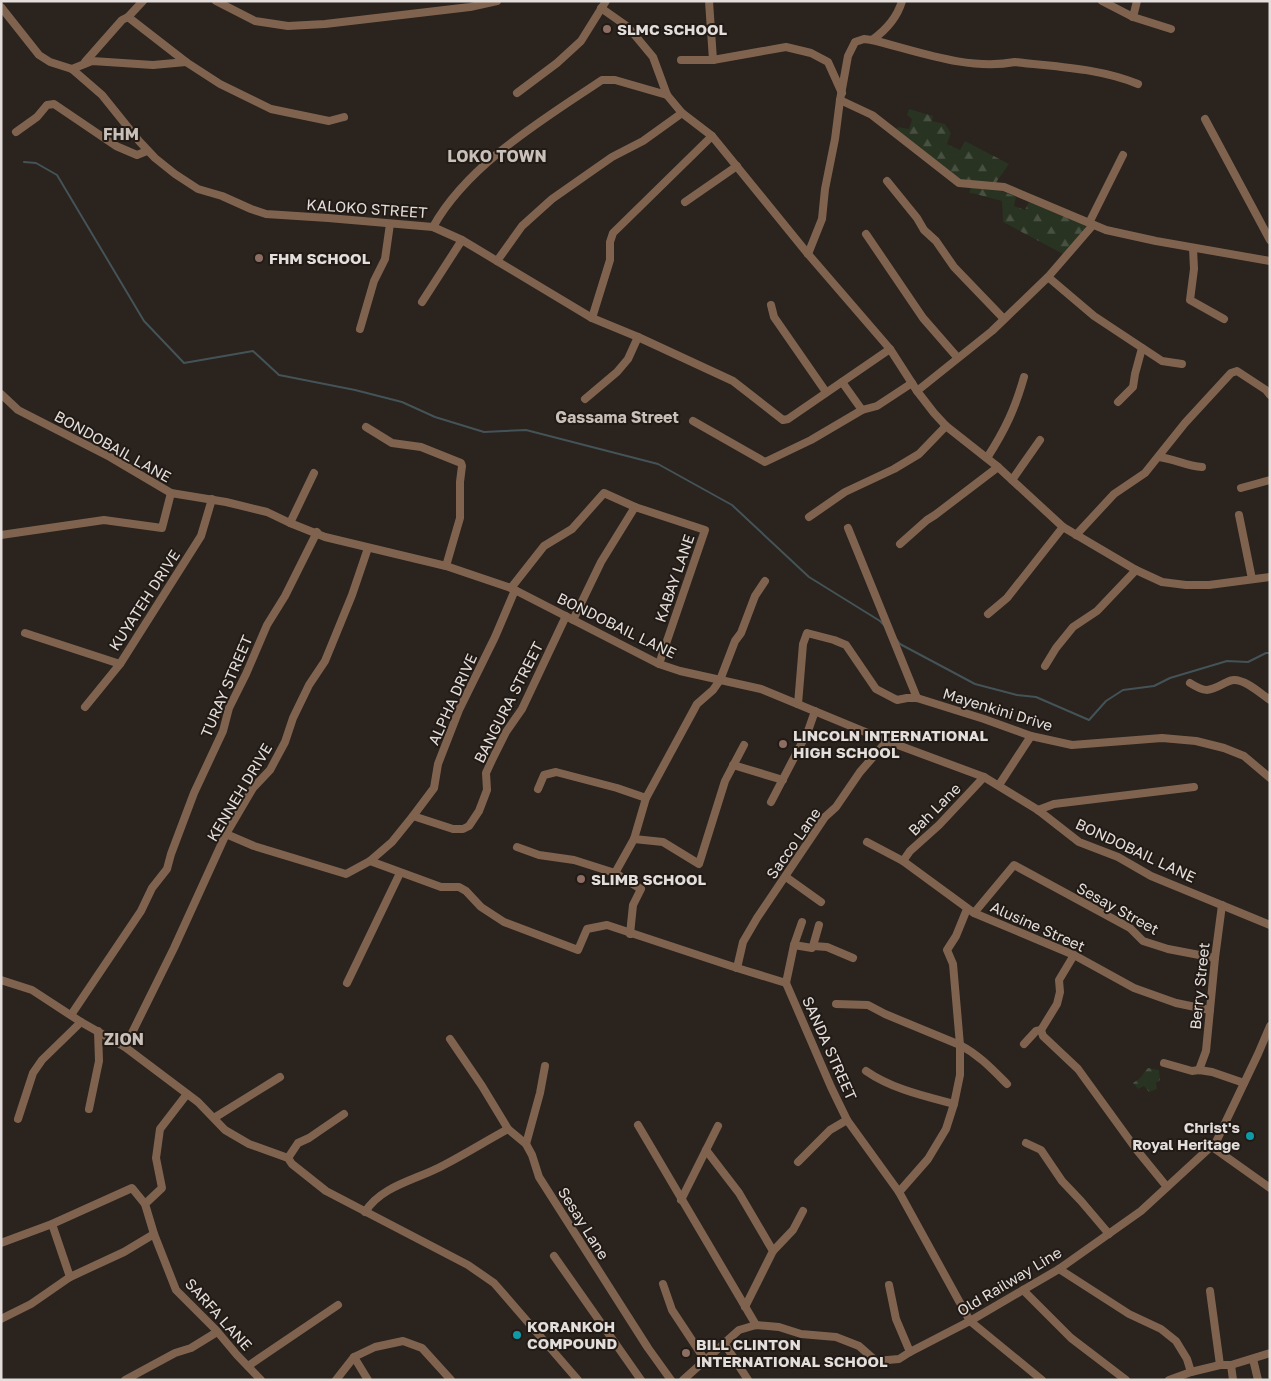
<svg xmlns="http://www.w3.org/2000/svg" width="1271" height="1381" font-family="'Golos Text',sans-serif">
<defs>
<pattern id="forest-firs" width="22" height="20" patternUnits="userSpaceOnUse" patternTransform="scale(1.25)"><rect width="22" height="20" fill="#283321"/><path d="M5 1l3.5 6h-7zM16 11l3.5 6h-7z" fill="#475041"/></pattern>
</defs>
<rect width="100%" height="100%" fill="#2a231e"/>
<!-- forest -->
<g fill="url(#forest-firs)">
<polygon points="909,109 933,116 932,121 945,124 951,133 947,144 960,150 965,141 1009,164 995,184 960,179 895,131 898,127 909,129 912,119 907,115"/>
<path d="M971 187 1002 191 1016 197 1014 206 1025 210 1029 202 1086 223 1085 229 1063 254 1003 222 1002 201C991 199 980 194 969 193Z"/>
<polygon points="1148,1068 1159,1070 1160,1080 1156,1083 1157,1089 1149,1092 1144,1086 1138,1089 1133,1083 1139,1079"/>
</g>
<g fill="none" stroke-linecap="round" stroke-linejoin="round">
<!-- stream -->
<g stroke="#445357" stroke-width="2">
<polyline points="24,162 36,163 57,175 144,321 184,363 253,351 279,375 355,390 402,402 435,417 484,432 526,430 658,464 732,505 809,577 880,621 884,625"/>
<polyline points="897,640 900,644 975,684 1017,695 1036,697 1089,720 1106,701 1123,690 1154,686 1170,678 1227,661 1248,662 1266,653 1270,653"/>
</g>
<!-- street -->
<g stroke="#80634f" stroke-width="8">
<polyline points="216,1 255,21 288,26 325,24 470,7 497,1"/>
<polyline points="709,1 713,60"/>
<polyline points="1102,1 1133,17 1171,29"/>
<polyline points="1,7 39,55 50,62 72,69 102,95 139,141 155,158 175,174 198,189 222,196 251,209 266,214 328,218 433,227 462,240 592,318 638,337 733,381 783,420 788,419 890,349"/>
<polyline points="601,8 628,27 653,57 667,95 682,113 712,136 808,254 890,349 917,391 934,413 946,426 998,467 1063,527 1136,570 1162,582 1186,585 1209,585 1270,577"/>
<polyline points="128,17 186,62 220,84 271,109 329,121 344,117"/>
<polyline points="1133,17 1137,1"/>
<path d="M872 40C886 30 897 18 902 1"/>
<polyline points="681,60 713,60 786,47 811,53 828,62 842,93"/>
<polyline points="85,62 122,20 128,17 143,1"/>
<polyline points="72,69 92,61 153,65 186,62"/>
<polyline points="517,93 557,63 581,41 606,1"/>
<polyline points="840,100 872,115 959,183 1004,187 1106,230 1156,241 1270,261"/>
<polyline points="1205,119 1270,240"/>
<polyline points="16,132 37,117 47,105 54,104 116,146 137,155 147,151"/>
<polyline points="887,181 917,218 924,230 936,241 954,267 1004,319"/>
<polyline points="685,202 737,166"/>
<polyline points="1089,223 1123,155"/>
<path d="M433 227C468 164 544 119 602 80H615L667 95"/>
<polyline points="866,234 923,318 957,357"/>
<polyline points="1193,248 1194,269 1190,300 1224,319"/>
<path d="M808 254 822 219 825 189 835 139 840 100 848 56 855 42 864 39 872 40C917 51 968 71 1015 62 1057 67 1099 68 1138 84"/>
<polyline points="497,261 522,226 552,199 612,157 643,141 682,113"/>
<polyline points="1048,277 1094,316 1162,361 1182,364"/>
<polyline points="422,302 462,240"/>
<polyline points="771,305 774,317 826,392"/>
<polyline points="592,318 610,260 610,242 613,233 712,136"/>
<polyline points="360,329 374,281 385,259 390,224"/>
<polyline points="842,382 862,410 877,406 912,383"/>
<polyline points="917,391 992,331 1048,277 1093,225"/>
<polyline points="1,394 18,410 110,457 171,493 226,502 267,512 290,523 325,537 446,566 511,588 659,664 680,671 761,689 887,741 984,777 1038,810 1079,842 1118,857 1151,876 1270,925"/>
<polyline points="585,399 617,372 628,359 638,337"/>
<polyline points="1118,402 1133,387 1135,374 1142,348"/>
<polyline points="693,421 765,462 811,440 862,410"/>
<polyline points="366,427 392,443 421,447 461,463 462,466 460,482 460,518 446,566"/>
<path d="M1159 457C1175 459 1186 466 1202 467"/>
<path d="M987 458C1005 430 1015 409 1024 377"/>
<polyline points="1012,480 1040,440"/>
<polyline points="1241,488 1270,480"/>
<polyline points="1239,515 1252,579"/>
<polyline points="809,517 845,492 894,469 919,454 946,426"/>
<polyline points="290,523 314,473"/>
<polyline points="848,528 917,698"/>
<polyline points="1,535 104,520 162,528 171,493"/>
<polyline points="1076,535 1114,494 1145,473 1185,423 1231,373 1237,371 1266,390 1270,395"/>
<polyline points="900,544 927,520 935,515 998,467"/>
<polyline points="511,588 544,546 572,529 604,493 635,507 705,530 659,664"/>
<polyline points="988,614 1007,598 1063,527"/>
<polyline points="573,620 601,562 635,507"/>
<polyline points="25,633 120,664"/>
<polyline points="1045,666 1056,648 1073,627 1097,611 1136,570"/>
<path d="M1190 683C1204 692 1208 692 1223 684 1227 682 1230 680 1234 680 1246 680 1260 693 1270 700"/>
<polyline points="798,704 803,644 807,633 834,640 846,645 876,689 897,700 907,698 917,698 984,719 1031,736 1072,745 1162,738 1196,741 1224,748 1244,756 1270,778"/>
<polyline points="85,707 120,664 201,536 212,499"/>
<polyline points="733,765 783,780"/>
<polyline points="999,785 1031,736"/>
<polyline points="538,789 544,775 556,772 617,788 646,798"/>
<polyline points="771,802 808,731 815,711"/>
<polyline points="1038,810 1054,804 1194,787"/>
<polyline points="413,816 434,788 438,764 459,710 495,637 515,590"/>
<polyline points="226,834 254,846 346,874 370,861 392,842 413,816 453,829 463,829 469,826 479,811 487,790 486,773 492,760 506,732 522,709 566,616"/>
<polyline points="634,839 663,842 699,864 725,781 744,745"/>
<polyline points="867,842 903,861 974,913 1074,955 1134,988 1176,1003 1210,1010"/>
<polyline points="517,847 539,855 574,860 615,873 641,889 633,905 630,934"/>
<polyline points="370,861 441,887 459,887 466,891 481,907 504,922 578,950 587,929 607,925 737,968 786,983 831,1087 847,1120 899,1192 970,1321 1042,1380"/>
<polyline points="903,861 910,851 939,825 984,777"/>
<polyline points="615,873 634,839 646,798 697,704 713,690 720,680 735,641 741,633 755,596 765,581"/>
<polyline points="786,877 821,902"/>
<polyline points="974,913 1014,865 1130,928 1143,941 1168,949 1215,958"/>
<polyline points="794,945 802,922"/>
<polyline points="813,946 819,925"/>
<polyline points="1074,955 1059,980 1060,992 1057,1004 1041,1030 1043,1036 1078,1069 1136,1149 1167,1187"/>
<polyline points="737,968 743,942 757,918 825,817 836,807 860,772 887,741"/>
<polyline points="1,980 32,990 81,1022 125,1047 198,1102 225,1130 249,1144 288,1158 292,1164 326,1191 468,1265 494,1283 578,1380"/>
<polyline points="347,983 400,873"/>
<polyline points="786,983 794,945 812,948 813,946 827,947 853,958"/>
<path d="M836 1004 868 1005 885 1014 960 1045C979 1055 992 1069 1007 1084"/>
<polyline points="71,1015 141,911 152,888 167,869 171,854 194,793 223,731 229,708 246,674 267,625 285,596 317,532"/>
<polyline points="450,1039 482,1086 508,1129"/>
<polyline points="1024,1044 1036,1031 1041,1030"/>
<polyline points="125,1047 174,948 226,834 253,788 270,770 285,742 293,718 309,685 325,661 352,595 368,548"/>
<polyline points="1164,1063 1192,1071 1199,1070 1212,1072 1244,1083"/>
<polyline points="545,1066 540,1093 526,1144 532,1155 539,1177 648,1348 671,1380"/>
<polyline points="1199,1070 1206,1051 1215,958 1222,905"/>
<path d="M866 1071C892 1089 924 1096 954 1104"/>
<polyline points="89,1109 99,1061 98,1031"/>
<polyline points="214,1118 280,1077"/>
<polyline points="18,1119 33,1073 42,1060 81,1022"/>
<polyline points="638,1125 756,1325"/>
<polyline points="1026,1143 1041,1150 1062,1181 1081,1201 1109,1234"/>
<polyline points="1211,1146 1270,1188"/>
<polyline points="706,1150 739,1193 773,1251 745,1307"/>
<polyline points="288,1158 298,1143 309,1138 344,1114"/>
<polyline points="798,1162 830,1130 847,1120"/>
<polyline points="899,1192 928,1159 946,1129 954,1104 960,1075 960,1045 953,964 947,950 956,936 967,909"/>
<polyline points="681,1200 718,1126"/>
<polyline points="145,1204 162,1188 156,1158 160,1129 187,1094"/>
<path d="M365 1212C382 1185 417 1180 444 1165 465 1154 486 1141 508 1129L526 1144"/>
<polyline points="1,1243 52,1224 132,1188 145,1204 154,1234 176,1290 216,1330 237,1355 261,1380"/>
<polyline points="773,1251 793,1230 803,1211"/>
<polyline points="554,1256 641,1380"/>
<polyline points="1059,1269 1129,1314 1161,1329 1176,1341 1187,1359 1191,1372"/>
<polyline points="70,1277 124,1252 154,1234"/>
<polyline points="663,1284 672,1310 705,1360"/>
<polyline points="889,1285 896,1319 910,1352"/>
<polyline points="1023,1290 1071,1338 1126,1380"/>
<polyline points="1210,1291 1220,1365"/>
<polyline points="1,1319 31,1304 70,1277 52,1224"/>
<polyline points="724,1343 748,1380"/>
<polyline points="354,1357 368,1380"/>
<polyline points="1253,1359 1258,1380"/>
<polyline points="1231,1365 1233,1380"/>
<polyline points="248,1366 338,1305"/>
<polyline points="125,1380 175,1353 191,1348 217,1332"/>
<polyline points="336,1380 354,1357 375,1347 403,1341 422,1348 451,1380"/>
<polyline points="683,1380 739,1330 756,1325 779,1327 801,1334 836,1337 859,1346 876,1361 899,1359 910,1352 970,1321 1059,1269 1141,1211 1216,1142 1258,1054 1270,1026"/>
<polyline points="1169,1380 1191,1372 1220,1365 1231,1365 1270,1353"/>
</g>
</g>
<!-- markers -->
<g fill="#8d6e63" stroke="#211a15" stroke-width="2">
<circle cx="607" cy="29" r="5"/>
<circle cx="259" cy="258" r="5"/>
<circle cx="783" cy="744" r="5"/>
<circle cx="581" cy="879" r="5"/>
<circle cx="686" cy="1353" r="5"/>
</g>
<g fill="#0f9aa8" stroke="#211a15" stroke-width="2">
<circle cx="1250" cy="1136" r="5"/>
<circle cx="517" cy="1335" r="5"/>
</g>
<g text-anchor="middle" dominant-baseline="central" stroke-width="4" stroke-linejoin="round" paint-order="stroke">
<!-- poi labels -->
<g font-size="15" font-weight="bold" fill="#e3dedb" stroke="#211a15" text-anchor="start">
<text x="617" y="29">SLMC SCHOOL</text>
<text x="269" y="258">FHM SCHOOL</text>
<text x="793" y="735">LINCOLN INTERNATIONAL<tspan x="793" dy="17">HIGH SCHOOL</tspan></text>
<text x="591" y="879">SLIMB SCHOOL</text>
<text x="1240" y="1127" text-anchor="end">Christ's<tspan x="1240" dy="17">Royal Heritage</tspan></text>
<text x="527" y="1326">KORANKOH<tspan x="527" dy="17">COMPOUND</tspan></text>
<text x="696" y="1344">BILL CLINTON<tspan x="696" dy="17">INTERNATIONAL SCHOOL</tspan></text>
</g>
<!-- street labels -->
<g font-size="15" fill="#e3dedb" stroke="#211a15">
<text transform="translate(367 208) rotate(4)">KALOKO STREET</text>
<text transform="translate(113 446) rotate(29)">BONDOBAIL LANE</text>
<text transform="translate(674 578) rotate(-71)">KABAY LANE</text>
<text transform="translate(144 600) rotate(-57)">KUYATEH DRIVE</text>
<text transform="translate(617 625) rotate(26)">BONDOBAIL LANE</text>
<text transform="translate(226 686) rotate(-67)">TURAY STREET</text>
<text transform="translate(452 699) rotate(-66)">ALPHA DRIVE</text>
<text transform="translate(508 702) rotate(-63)">BANGURA STREET</text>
<text transform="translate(998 709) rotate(17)">Mayenkini Drive</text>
<text transform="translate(239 792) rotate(-59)">KENNEH DRIVE</text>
<text transform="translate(934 809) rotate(-45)">Bah Lane</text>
<text transform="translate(793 843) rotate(-55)">Sacco Lane</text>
<text transform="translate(1136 850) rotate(25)">BONDOBAIL LANE</text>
<text transform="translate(1118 908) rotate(29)">Sesay Street</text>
<text transform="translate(1038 926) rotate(24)">Alusine Street</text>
<text transform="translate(1199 986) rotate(-84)">Berry Street</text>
<text transform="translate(830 1048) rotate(66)">SANDA STREET</text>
<text transform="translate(584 1223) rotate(58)">Sesay Lane</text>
<text transform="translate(1009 1281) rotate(-31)">Old Railway Line</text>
<text transform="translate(219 1314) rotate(48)">SARFA LANE</text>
</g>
<!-- neighbourhood labels -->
<g font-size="16" font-weight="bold" fill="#c9c0b9" stroke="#211a15">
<text x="121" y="134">FHM</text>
<text x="497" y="156">LOKO TOWN</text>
<text x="617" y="417">Gassama Street</text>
<text x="124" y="1039">ZION</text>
</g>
</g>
<!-- border -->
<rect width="1271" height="1381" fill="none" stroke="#e3dedb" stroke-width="5"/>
</svg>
